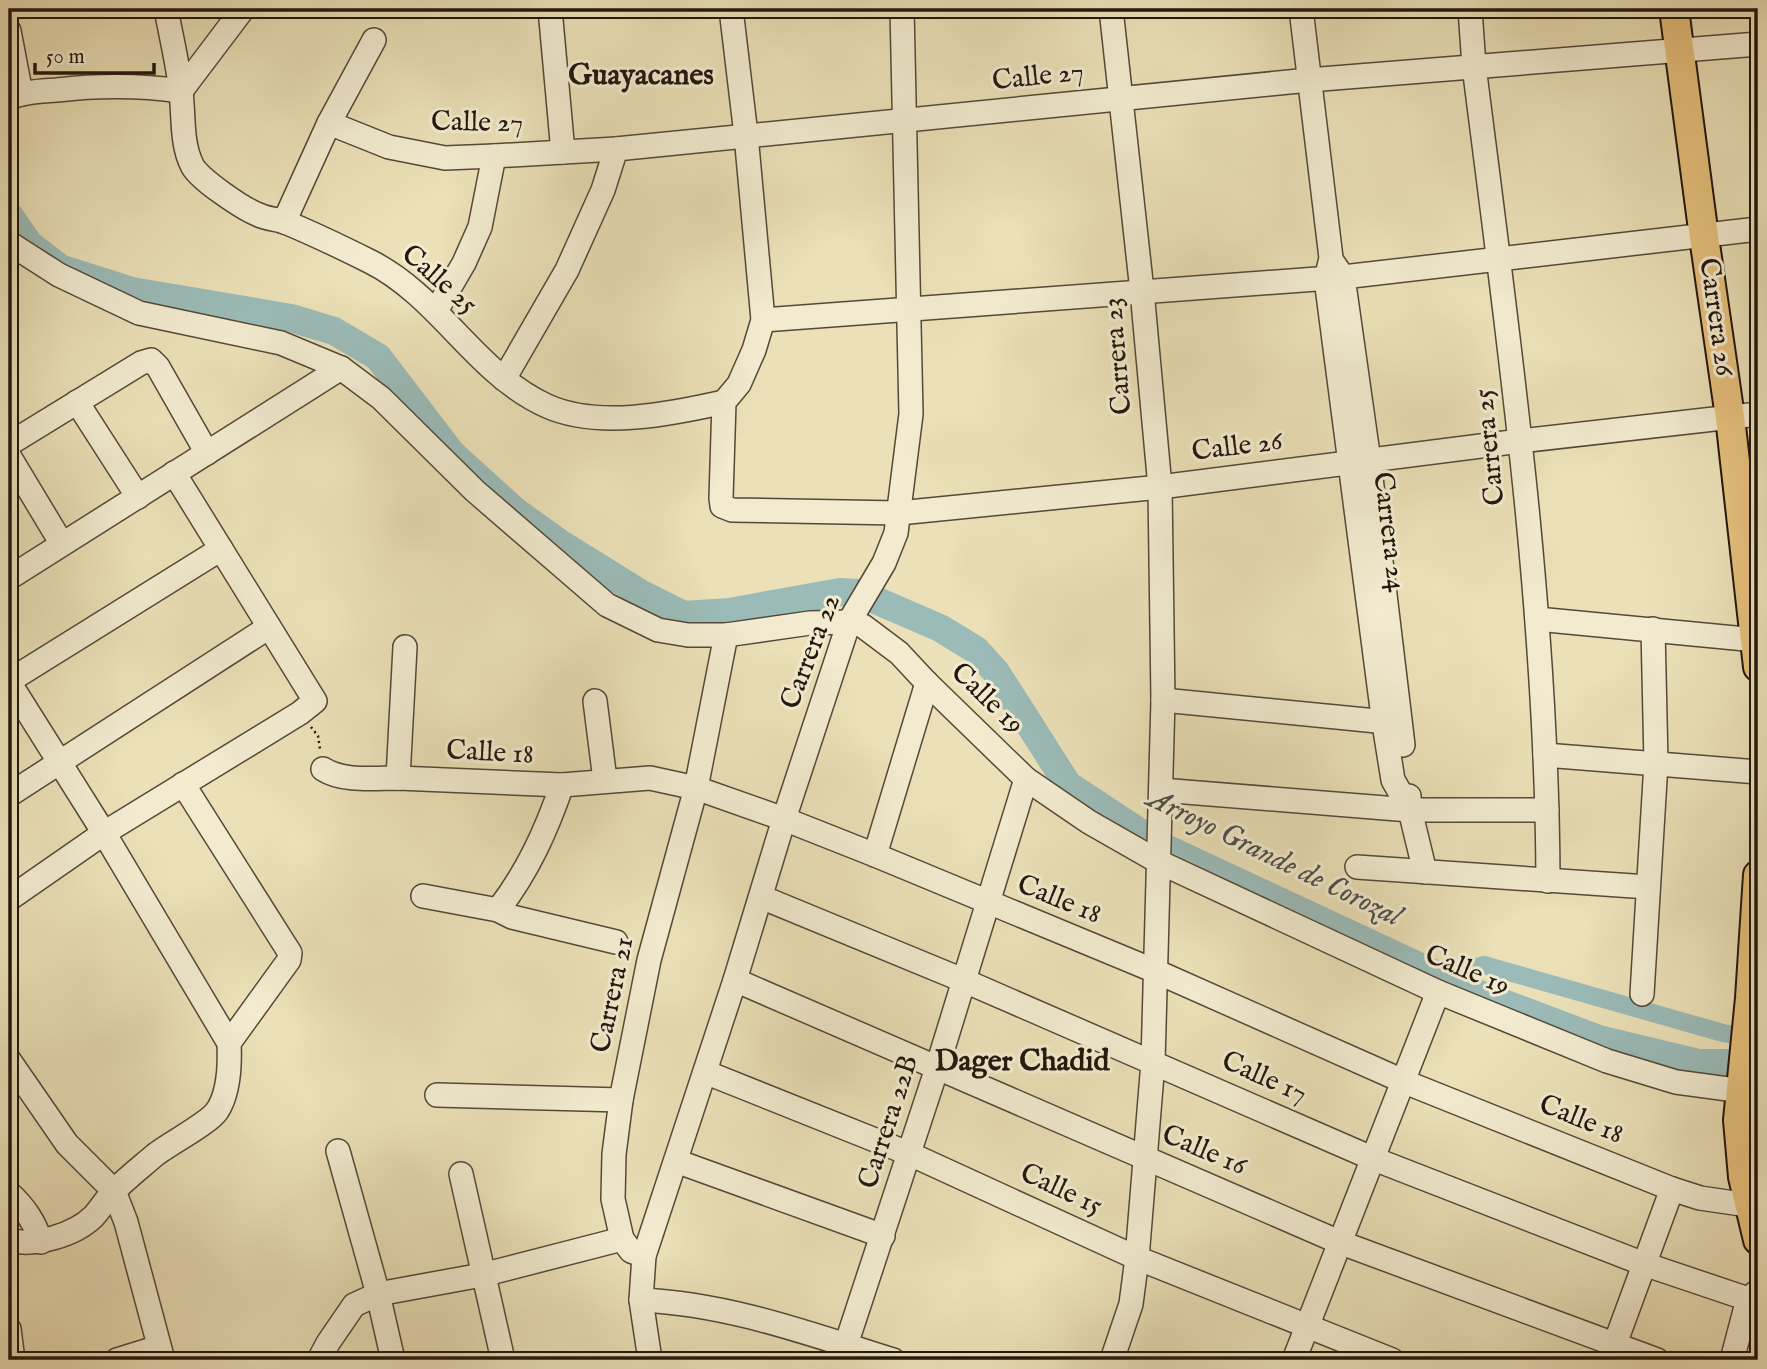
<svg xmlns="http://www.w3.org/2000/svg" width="1767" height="1369" font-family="'IM FELL English',serif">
<rect width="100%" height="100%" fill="#ebe0b7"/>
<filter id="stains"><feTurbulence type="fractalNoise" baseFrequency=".00286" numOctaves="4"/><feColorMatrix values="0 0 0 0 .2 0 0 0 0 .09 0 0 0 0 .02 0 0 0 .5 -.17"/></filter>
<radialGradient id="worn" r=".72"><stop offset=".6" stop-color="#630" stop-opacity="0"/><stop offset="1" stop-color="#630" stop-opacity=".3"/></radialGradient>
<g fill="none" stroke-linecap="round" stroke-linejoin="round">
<!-- canal -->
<polyline stroke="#9bbbb8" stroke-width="18" points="1442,977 1484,965 1723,1033 1756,1039"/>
<!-- river -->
<polyline stroke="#9bbbb8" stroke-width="28" points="9,215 29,244 60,268 132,291 291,318 334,331 378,357 452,454 515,511 561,544 640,593 684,615 729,612 840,592 859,593 940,628 976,650 996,672 1068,785 1159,845 1474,992 1599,1039 1699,1063 1758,1063"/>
<defs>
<g id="minor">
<path d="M166 9C171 36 178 64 181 92 184 116 181 143 192 165 197 178 245 210 259 215 267 219 276 219 285 222 314 234 343 248 371 262 440 297 476 374 547 406 598 429 671 414 724 402"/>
<polyline points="550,9 563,152"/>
<polyline points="731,9 746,135 763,320 754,350 739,384 724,402 721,498 722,506 732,510 899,513 1160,487 1520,441 1758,414"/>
<polyline points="1111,9 1142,291 1160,487 1163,700 1153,1062 1137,1258 1131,1304 1112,1360"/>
<polyline points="1301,9 1331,258 1326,279 1384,724 1393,780 1410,810"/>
<path d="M1470 9 1474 66C1508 336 1547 608 1548 881"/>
<polyline points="9,31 21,94"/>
<polyline points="181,91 243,9"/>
<path d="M9 98C24 92 40 91 57 90 101 85 138 85 181 91"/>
<polyline points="329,123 389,147 445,158 494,156 616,149 1309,80 1758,44"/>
<polyline points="284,222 329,123 374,40"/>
<polyline points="9,243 59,275 139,313 281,343 341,368 381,398 475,491 607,605 658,630 688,635 726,635 810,623 849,622 863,626 899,653 927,683 1026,779 1089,822 1159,862 1438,992 1607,1061 1676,1082 1758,1093"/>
<polyline points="1334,264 1343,277 1369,461 1403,745"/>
<polyline points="436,311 464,263 480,227 494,156"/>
<polyline points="763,320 1343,277 1758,229"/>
<polyline points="504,379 567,270 603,190 616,149"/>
<polyline points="77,402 138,497"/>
<polyline points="9,444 141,363 151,360 158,367 207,453"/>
<polyline points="9,456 62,544"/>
<polyline points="9,578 341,368"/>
<polyline points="1537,619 1756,640"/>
<polyline points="9,681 221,549"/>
<path d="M9 682 104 833 229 1043C230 1064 229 1093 217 1111 209 1123 169 1144 155 1155 141 1167 127 1178 114 1191 107 1198 101 1208 94 1216 75 1235 34 1247 9 1240"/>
<polyline points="1163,700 1397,723"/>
<polyline points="595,701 605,780"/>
<polyline points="1545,755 1758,772"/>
<path d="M323 769C343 782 375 778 398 778L562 785 650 778 696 788 784 819 875 855 1155 971 1405 1082 1672 1189 1700 1198 1748 1205"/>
<polyline points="398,778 405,647"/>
<polyline points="183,784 290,953 289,960 229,1043"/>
<polyline points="1161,790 1410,810 1547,810"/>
<polyline points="9,795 269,627"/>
<polyline points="1409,796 1410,810 1425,872"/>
<polyline points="875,855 927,683"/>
<polyline points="1357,867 1648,887"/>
<polyline points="423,896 498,910 512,917 616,942"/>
<polyline points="761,897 965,981 1374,1159 1644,1264 1748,1299"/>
<polyline points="9,899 104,833 300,713 315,701 174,473"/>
<path d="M498 910C528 871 546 831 562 785"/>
<polyline points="735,980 1339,1242 1657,1360"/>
<polyline points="1642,994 1656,763 1653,629"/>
<polyline points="9,1060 67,1144 114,1191 126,1222 163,1360"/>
<polyline points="705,1072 910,1154 1137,1258 1392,1360"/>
<polyline points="437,1095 621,1100"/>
<polyline points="338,1151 378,1294 393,1360"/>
<polyline points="676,1161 883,1236"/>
<polyline points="461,1174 503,1360"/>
<path d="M9 1193C25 1208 34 1221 41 1242"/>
<polyline points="644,1256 631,1251 622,1239 613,1199 614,1154 621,1100 649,960 696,788 726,635"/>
<path d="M641 1300C729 1304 810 1334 893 1360"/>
<polyline points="9,1329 13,1360"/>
<polyline points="117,1360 159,1347"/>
<polyline points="319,1360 328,1343 354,1305 378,1294 482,1275 622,1239"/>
<polyline points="650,1360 641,1300 644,1256 735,980 784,819 849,622 884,563 896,533 911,414 902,9"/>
<polyline points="841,1360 937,1068 1026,779"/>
<polyline points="1294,1360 1438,992"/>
<polyline points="1609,1360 1672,1189"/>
<polyline points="1732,1360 1748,1299 1758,1291"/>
</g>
<g id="major">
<polyline points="1674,9 1704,237 1730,417 1758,667"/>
<polyline points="1758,875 1750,998 1738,1120 1743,1177 1758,1240"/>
</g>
</defs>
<!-- minor casing -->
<use href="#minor" stroke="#544938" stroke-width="26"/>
<!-- major casing -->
<use href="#major" stroke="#22170d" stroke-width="32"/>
<!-- path -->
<polyline stroke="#22170d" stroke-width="2.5" stroke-dasharray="2 3.5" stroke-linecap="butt" points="311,727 318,736 320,749"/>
<!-- minor -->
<use href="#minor" stroke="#f2ebd0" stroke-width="23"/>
<!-- major -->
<use href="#major" stroke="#e6c07c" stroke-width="28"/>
</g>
<g text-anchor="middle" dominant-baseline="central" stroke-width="6" stroke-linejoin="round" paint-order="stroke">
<!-- street labels -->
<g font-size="28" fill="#22170d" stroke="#f2ebd0">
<text transform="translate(1038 77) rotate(-6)">Calle 27</text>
<text transform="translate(477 123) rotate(1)">Calle 27</text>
<text transform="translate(439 280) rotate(41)">Calle 25</text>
<text transform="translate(1716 317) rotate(82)">Carrera 26</text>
<text transform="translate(1118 356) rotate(-95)">Carrera 23</text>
<text transform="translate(1237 447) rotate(-7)">Calle 26</text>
<text transform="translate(1490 447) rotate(-96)">Carrera 25</text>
<text transform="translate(1389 532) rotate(83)">Carrera 24</text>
<text transform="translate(811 652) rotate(-69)">Carrera 22</text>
<text transform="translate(987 699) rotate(44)">Calle 19</text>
<text transform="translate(490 753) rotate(3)">Calle 18</text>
<text transform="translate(1059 900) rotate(22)">Calle 18</text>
<text transform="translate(1467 971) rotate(23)">Calle 19</text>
<text transform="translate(613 995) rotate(-78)">Carrera 21</text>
<text transform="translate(1264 1078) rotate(24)">Calle 17</text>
<text transform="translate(1581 1120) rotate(22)">Calle 18</text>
<text transform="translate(889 1122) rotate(-72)">Carrera 22B</text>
<text transform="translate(1204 1151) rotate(23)">Calle 16</text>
<text transform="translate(1061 1190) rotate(25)">Calle 15</text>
</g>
<!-- neighbourhood labels -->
<g font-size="30" font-weight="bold" fill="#22170d" stroke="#f2ebd0">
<text x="641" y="76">Guayacanes</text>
<text x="1022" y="1062">Dager Chadid</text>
</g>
<!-- water labels -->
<g font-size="30" font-style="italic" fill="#4c5049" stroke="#f2ebd0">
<text transform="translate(1274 858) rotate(26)">Arroyo Grande de Corozal</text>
</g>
</g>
<!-- margin -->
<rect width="1767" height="1369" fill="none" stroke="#ebe0b7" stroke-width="35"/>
<rect x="10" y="10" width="1746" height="1348" fill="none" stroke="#22170d" stroke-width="3.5"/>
<rect x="18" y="18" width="1732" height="1334" fill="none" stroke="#22170d" stroke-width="2"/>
<!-- scale -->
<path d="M35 63v10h119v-10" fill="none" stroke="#22170d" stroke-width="3.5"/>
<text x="46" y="63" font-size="21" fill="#22170d" stroke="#f2ebd0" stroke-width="5" paint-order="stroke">50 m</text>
<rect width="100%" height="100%" filter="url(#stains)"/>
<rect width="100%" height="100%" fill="url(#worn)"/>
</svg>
